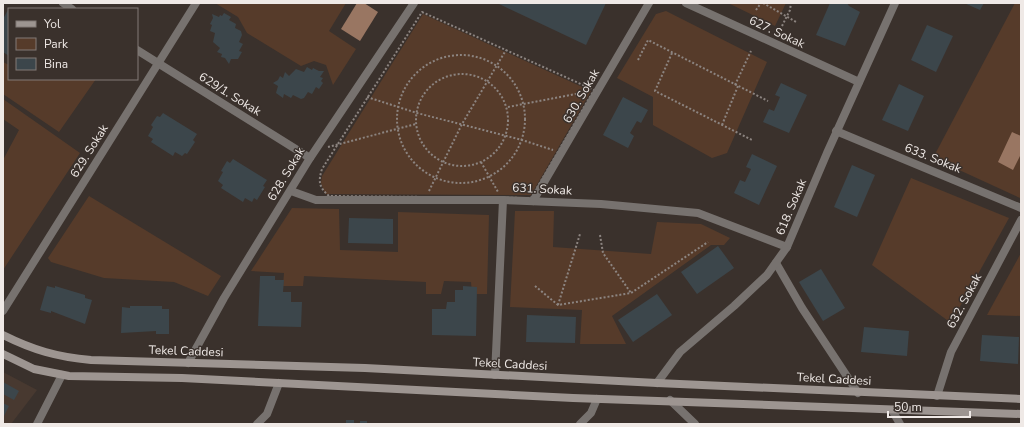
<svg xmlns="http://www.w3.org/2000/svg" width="1024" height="427" font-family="'Nunito Sans',sans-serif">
<rect width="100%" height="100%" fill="#3a312c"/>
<!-- built -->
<polygon fill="#483930" points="3,372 37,390 11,424 3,424"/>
<!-- green -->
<g fill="#563b2a">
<polygon points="215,3 346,3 329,31 356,49 333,85 326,65 314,61 301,66 247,33 238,17"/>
<polygon points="728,3 786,3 775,26"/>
<polygon points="1015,3 1021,3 1020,198 933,158"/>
<polygon points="666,11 767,62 727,153 712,158 653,125 653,97 617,78 656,14"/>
<polygon points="423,14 591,91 531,195 325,194 321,183 322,176"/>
<polygon points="3,62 9,65 9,79 96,79 59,132 3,94"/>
<polygon points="3,99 80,153 3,270 3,160 19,130 3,119"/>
<polygon points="911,178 1009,218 951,323 872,265"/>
<polygon points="89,196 221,276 208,296 174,282 104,278 51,262 48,258"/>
<polygon points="292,208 339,209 340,250 398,252 398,212 489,215 487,294 472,294 471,282 444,281 441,294 426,294 426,282 304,276 303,286 283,286 284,273 251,271"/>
<polygon points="515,211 554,211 553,247 651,254 657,222 701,224 730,238 724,245 711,245 612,316 626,344 580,344 582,310 510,307"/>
<polygon points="1021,253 1021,316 987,315"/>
</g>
<!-- water -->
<g fill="#997662">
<polygon points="357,3 364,3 378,12 360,41 341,29"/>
<polygon points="1012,132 1021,136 1021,154 1013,170 998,162"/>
</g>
<!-- building -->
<g fill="#3c464b">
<polygon points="497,3 606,3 586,45"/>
<polygon points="830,3 847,3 849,6 860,12 845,46 816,35"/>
<polygon points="964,3 984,3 980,10"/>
<polygon points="9,8 9,56 3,52 3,19"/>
<polygon points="224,13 231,17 229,20 236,24 235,28 241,31 242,35 239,42 243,44 239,51 242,52 238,59 231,59 229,64 225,58 221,57 222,54 217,52 220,48 213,42 215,33 210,31 212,25 210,24 213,18 212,14 219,17 220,15 222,16"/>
<polygon points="927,25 953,36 936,72 911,60"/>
<polygon points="307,67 312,70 313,68 319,71 324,71 320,77 323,78 321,81 323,83 319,89 316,87 312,94 308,92 304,98 301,99 293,95 291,98 284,94 283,98 276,93 278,86 273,83 278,80 280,76 283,78 285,72 289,76 296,69 304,72"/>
<polygon points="781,83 807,95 789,133 763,122 769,109 774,111 780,97 775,95"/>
<polygon points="899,84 924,96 908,131 882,120"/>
<polygon points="623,97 648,110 641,123 637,121 630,133 634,136 628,148 603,135"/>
<polygon points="163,113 197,134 193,140 195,142 187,154 185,153 182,156 175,152 173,156 151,142 153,139 148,136 153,127 151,125 157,116 160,117"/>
<polygon points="752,154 777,166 759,205 734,193 740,180 745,182 751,169 746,167"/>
<polygon points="233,159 267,180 263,186 265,187 257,200 254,198 252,202 245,198 243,202 221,188 223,185 218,181 223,172 221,171 227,161 230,163"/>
<polygon points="852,165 875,175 857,217 834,207"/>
<polygon points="349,218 393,219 393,244 348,243"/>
<polygon points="718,246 734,268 697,294 681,272"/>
<polygon points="821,269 845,308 823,321 799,282"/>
<polygon points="260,276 275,276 275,280 284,280 283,292 291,292 291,302 302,302 301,327 258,326"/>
<polygon points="47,286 55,288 55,286 85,295 85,298 92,300 85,324 51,311 51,313 40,310"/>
<polygon points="463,286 477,287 476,336 432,335 432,309 446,309 447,302 455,302 455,290 463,290"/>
<polygon points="657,294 672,315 633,342 618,320"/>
<polygon points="130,306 162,306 162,309 169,309 169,334 156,334 156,331 121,333 122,307 130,308"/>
<polygon points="527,315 576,317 575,343 526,342"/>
<polygon points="864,327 909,331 907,356 861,352"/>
<polygon points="982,335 1019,337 1018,364 980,361"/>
<polygon points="3,382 19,391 14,400 3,394"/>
<polygon points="3,403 9,406 3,418"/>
<rect x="346" y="420" width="8" height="4"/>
<rect x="360" y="421" width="7" height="3"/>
</g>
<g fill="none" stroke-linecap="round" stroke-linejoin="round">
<!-- path -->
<g stroke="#8c8480" stroke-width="2" stroke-dasharray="2 2" stroke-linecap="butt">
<polyline points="763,3 796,22"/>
<polyline points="756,10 761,3"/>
<path d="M422 12 594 90 531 198 329 196C319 187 318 182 322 169Z"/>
<polyline points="782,26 790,10 791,3"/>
<polyline points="672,53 655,91 752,140"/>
<circle cx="461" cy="119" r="64"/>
<polyline points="638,60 648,40 768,101"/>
<circle cx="462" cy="120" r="46"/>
<polyline points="735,85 751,51"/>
<polyline points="367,97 417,113 522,140 553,150"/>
<polyline points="508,107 586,92"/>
<polyline points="722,125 738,86"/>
<polyline points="328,147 416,124"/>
<polyline points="481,162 498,192"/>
<polyline points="429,191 462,124 506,50"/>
<polyline points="600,235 603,253 631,293"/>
<polyline points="535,286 558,305 631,293 708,242"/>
<polyline points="558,305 580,234"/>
</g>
<!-- street -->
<g stroke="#77726f" stroke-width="8">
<polyline points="63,3 72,9"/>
<polyline points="686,3 859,82"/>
<polyline points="137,50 310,158"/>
<polyline points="836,131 1021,208"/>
<polyline points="291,191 316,200 503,200 601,204 698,213 787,247"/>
<polyline points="533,201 649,3"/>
<polyline points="776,263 802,308 858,393"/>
<polyline points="3,311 196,3"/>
<polyline points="188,363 224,298 310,158 414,3"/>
<polyline points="495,375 503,200"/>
<polyline points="657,383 680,352 734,306 767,275 787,247 827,153 895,3"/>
<polyline points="937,396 951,352 1021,220"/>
<polyline points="670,400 695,424"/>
<polyline points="892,410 900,424"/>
<polyline points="37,424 62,375"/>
<polyline points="257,424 267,414 279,383"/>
<polyline points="580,424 591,413 597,399"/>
</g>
<!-- secondary -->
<g stroke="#9d9591" stroke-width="8">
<path d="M3 335C33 350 57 357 91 360L365 368 657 383 1021 399"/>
<polyline points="3,354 34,369 69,376 182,378 573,398 1021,414"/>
</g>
</g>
<g text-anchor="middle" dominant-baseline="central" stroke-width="3" stroke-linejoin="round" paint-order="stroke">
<!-- street labels -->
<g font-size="12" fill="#efe9e6" stroke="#3a312c">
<text transform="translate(777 32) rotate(25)">627. Sokak</text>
<text transform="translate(230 94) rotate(32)">629/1. Sokak</text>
<text transform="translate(581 96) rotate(-60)">630. Sokak</text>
<text transform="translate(89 151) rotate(-58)">629. Sokak</text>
<text transform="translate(933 158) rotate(22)">633. Sokak</text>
<text transform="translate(286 174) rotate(-59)">628. Sokak</text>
<text transform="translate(542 189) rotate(3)">631. Sokak</text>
<text transform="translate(791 207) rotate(-67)">618. Sokak</text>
<text transform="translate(964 301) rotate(-62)">632. Sokak</text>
<text transform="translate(186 351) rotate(2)">Tekel Caddesi</text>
<text transform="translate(510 364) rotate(3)">Tekel Caddesi</text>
<text transform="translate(834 379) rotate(3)">Tekel Caddesi</text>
</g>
</g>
<!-- border -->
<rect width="1024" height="427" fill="none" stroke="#efe9e6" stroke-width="8"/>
<!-- legend -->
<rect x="8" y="8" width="130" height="72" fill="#3a312c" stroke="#827b76"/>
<rect x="16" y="21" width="20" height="6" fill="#9d9591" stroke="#827b76"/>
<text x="44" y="28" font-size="12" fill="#efe9e6">Yol</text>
<rect x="16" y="38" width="20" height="12" fill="#563b2a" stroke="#827b76"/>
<text x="44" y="48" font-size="12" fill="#efe9e6">Park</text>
<rect x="16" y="58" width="20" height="12" fill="#3c464b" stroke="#827b76"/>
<text x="44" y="68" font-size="12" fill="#efe9e6">Bina</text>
<!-- scale -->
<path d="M888 411v6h82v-6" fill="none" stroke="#efe9e6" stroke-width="2"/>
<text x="894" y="411" font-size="12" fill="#efe9e6" stroke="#3a312c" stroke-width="3" paint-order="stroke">50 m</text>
</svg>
